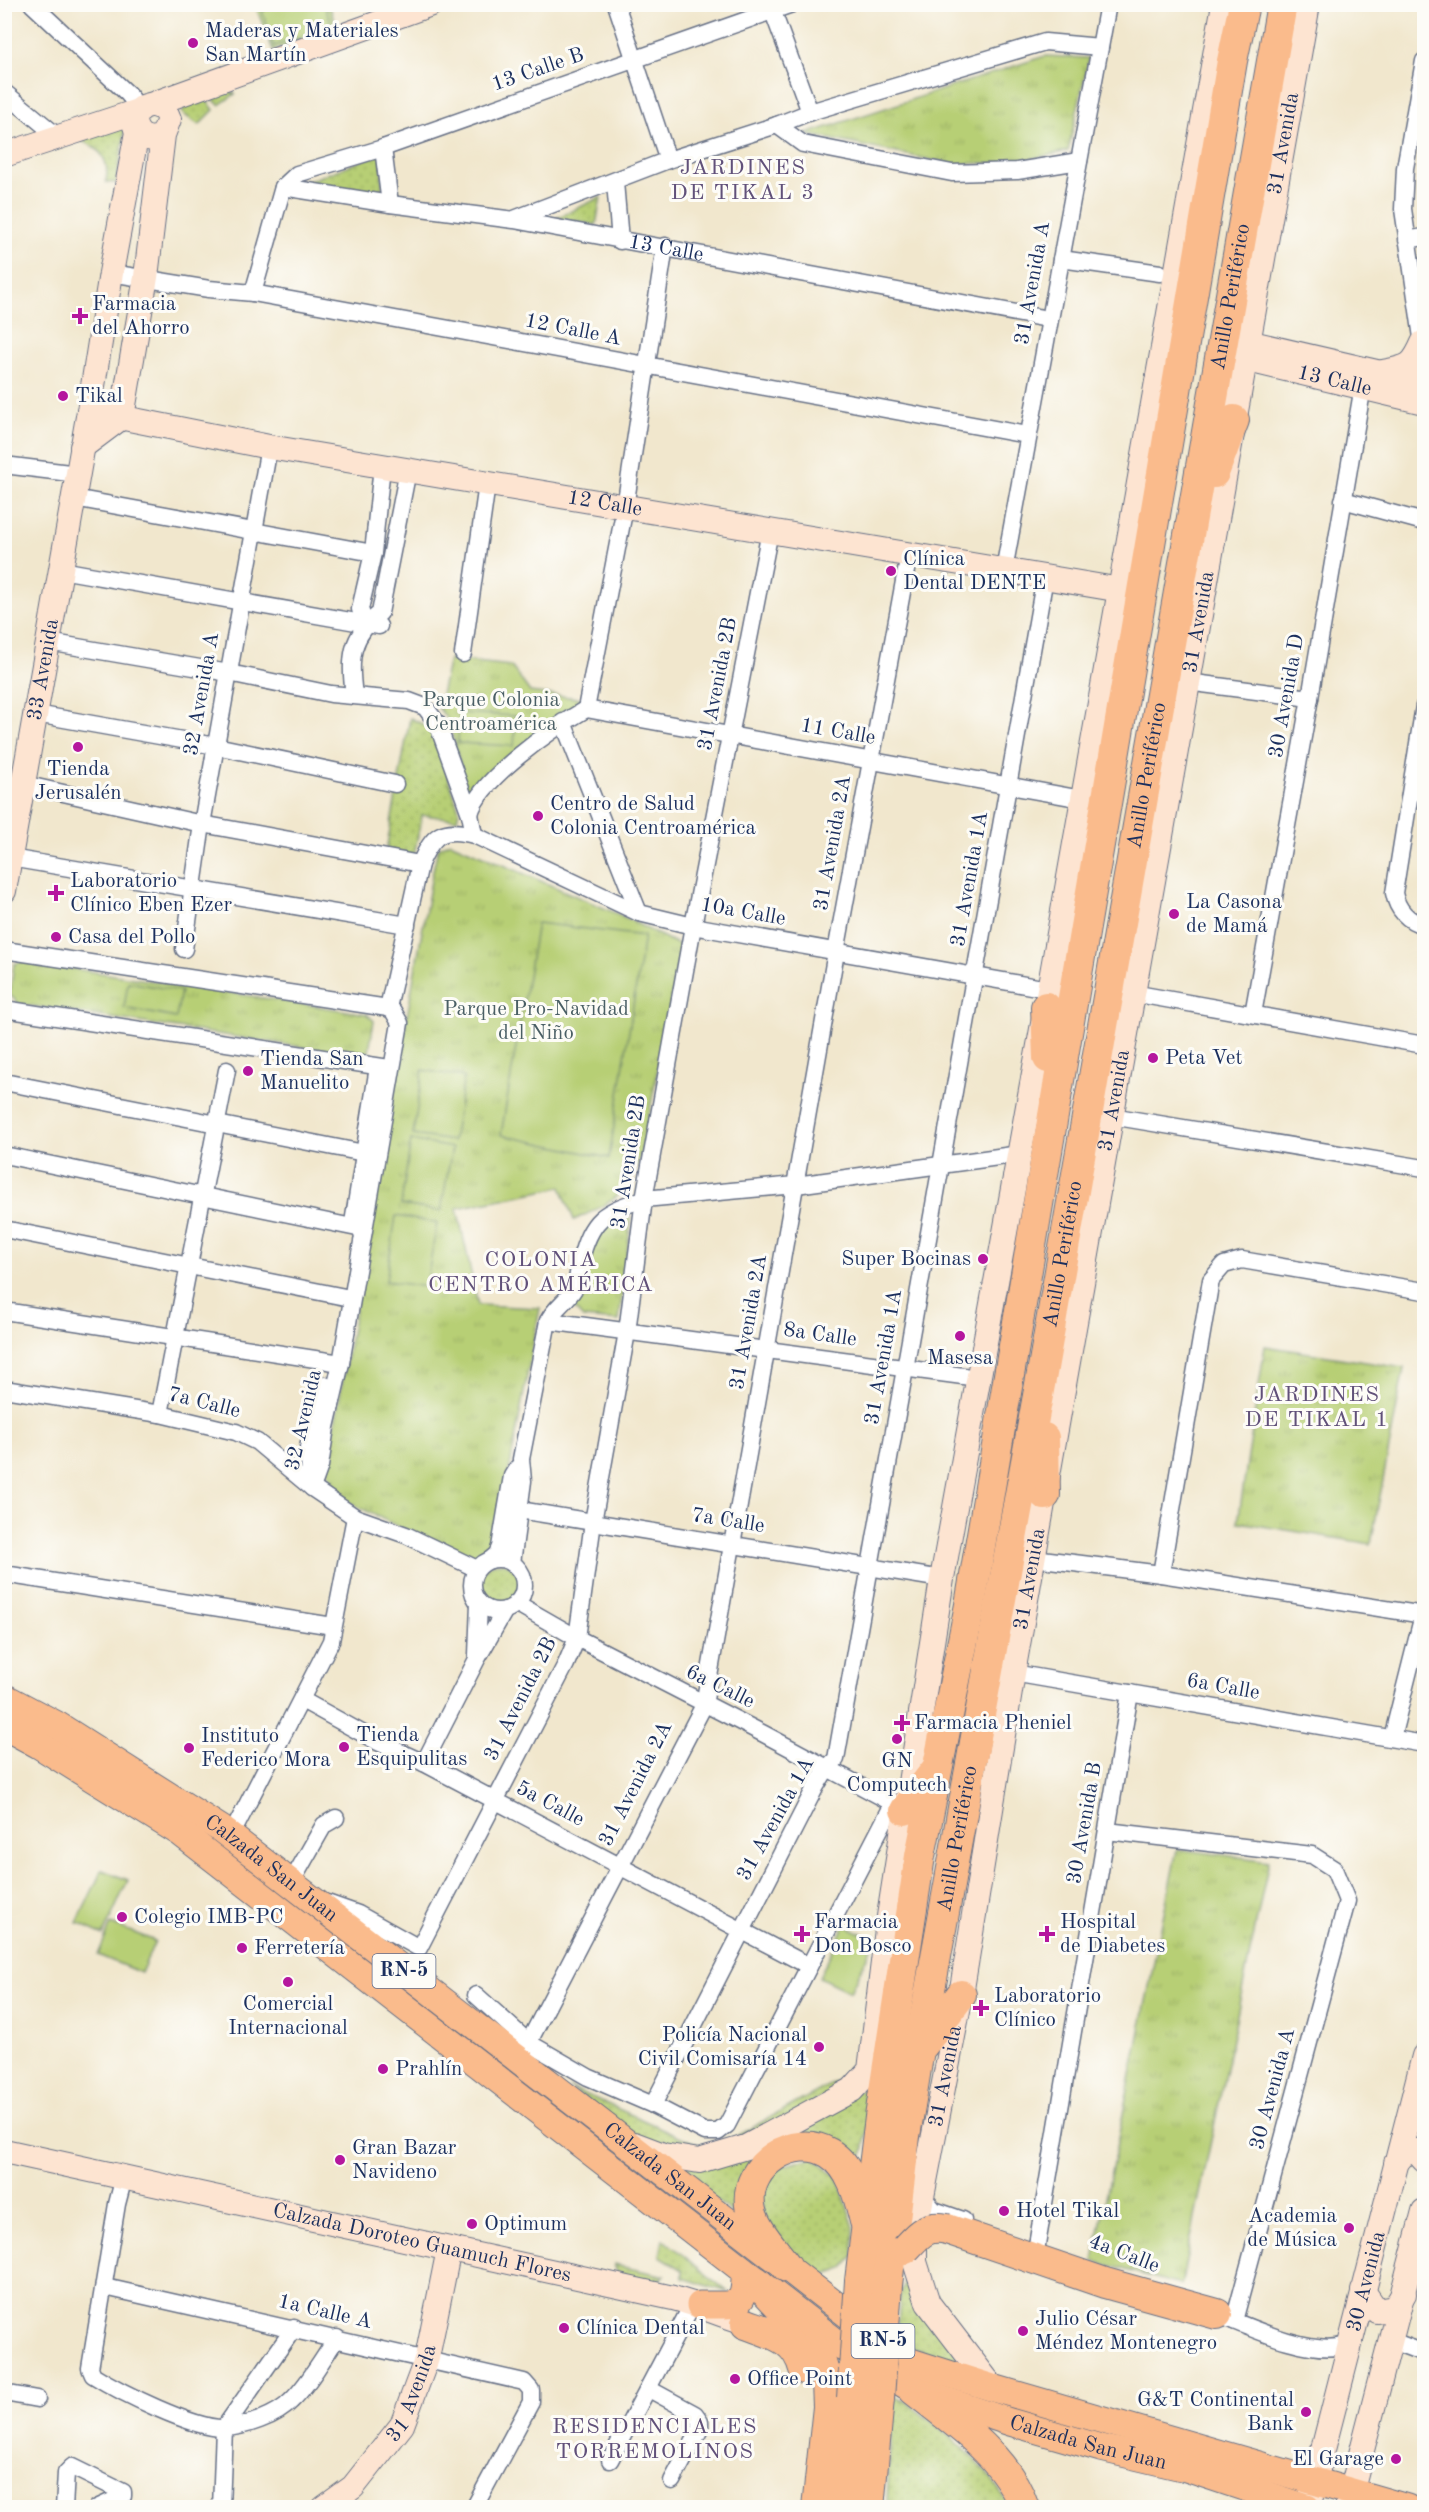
<svg xmlns="http://www.w3.org/2000/svg" width="1429" height="2512" font-family="'Old Standard TT',serif">
<defs>
<pattern id="grass-dots" width="8" height="8" patternUnits="userSpaceOnUse" patternTransform="scale(1.5)"><rect width="8" height="8" fill="#b7cf74"/><path d="M2 2h.1M6 6h.1" fill="none" stroke="#9db267" stroke-width="1.8" stroke-linecap="round"/></pattern>
<pattern id="park-tufts" width="24" height="20" patternUnits="userSpaceOnUse" patternTransform="scale(1.5)"><rect width="24" height="20" fill="#b7cf74"/><path d="M3 7l-1-3M5 7V3M7 7l1-3M15 17l-1-3M17 17v-4M19 17l1-3" fill="none" stroke="#9db267"/></pattern>
</defs>
<rect width="100%" height="100%" fill="#fdfcf7"/>
<filter id="ink" filterUnits="userSpaceOnUse"><feTurbulence type="fractalNoise" baseFrequency=".0167" numOctaves="2"/><feDisplacementMap in="SourceGraphic" scale="12" xChannelSelector="R" yChannelSelector="G"/><feConvolveMatrix kernelMatrix="1 2 1 2 8 2 1 2 1" color-interpolation-filters="sRGB"/></filter>
<filter id="wash" filterUnits="userSpaceOnUse"><feTurbulence type="fractalNoise" baseFrequency=".008" numOctaves="4" result="noise"/><feDisplacementMap in="SourceGraphic" scale="24" xChannelSelector="R" yChannelSelector="G"/><feGaussianBlur stdDeviation="1.35" result="paint"/><feColorMatrix in="noise" values="0 0 0 0 0 0 0 0 0 0 0 0 0 0 0 0 0 1.4 0 .05"/><feComposite in="paint" operator="in"/></filter>
<g filter="url(#wash)">
<rect width="100%" height="100%" fill="#f1e7cd"/>
<!-- grass -->
<g fill="url(#grass-dots)" stroke="#697f69" stroke-width="1.5">
<polygon points="228,90 235,94 219,105 211,97"/>
<polygon points="206,99 214,110 199,125 182,113 186,105"/>
<path d="M126 126 116 183 106 182C110 159 100 147 79 140Z"/>
<polygon points="382,153 382,193 300,184"/>
<polygon points="601,197 596,225 557,218"/>
<polygon points="410,718 432,729 459,810 457,819 422,815 414,855 386,851"/>
<circle cx="499" cy="1584" r="21"/>
<polygon points="853,2072 855,2080 735,2145 738,2135"/>
<polygon points="876,2084 858,2178 796,2140 744,2222 670,2165"/>
<polygon points="569,2087 699,2145 723,2144 725,2150 665,2149 624,2128"/>
<polygon points="813,2157 837,2176 854,2227 853,2257 843,2269 818,2278 795,2262 764,2217 760,2192 773,2169"/>
<polygon points="663,2239 728,2292 683,2278 683,2270 660,2256"/>
<path d="M614 2265 665 2276 653 2286C636 2282 620 2283 614 2265Z"/>
<polygon points="910,2270 963,2364 913,2348 898,2334 900,2294"/>
<path d="M895 2397 905 2401C945 2433 986 2460 1009 2507H890L887 2501 892 2412Z"/>
</g>
<!-- park -->
<g fill="url(#park-tufts)" stroke="#697f69" stroke-width="1.5">
<polygon points="255,5 329,5 337,28 273,50"/>
<polygon points="1045,56 1089,58 1068,151 1015,162 951,164 806,134"/>
<polygon points="449,659 511,666 530,692 584,699 582,708 555,721 468,795 449,722 438,707"/>
<path d="M450 842 620 915 681 946 642 1152C625 1198 616 1200 574 1220L561 1187 457 1208 478 1305 540 1308 495 1545 476 1565 340 1498 327 1469 432 875 438 848Z"/>
<polygon points="23,961 367,1014 374,1021 368,1057 19,1004 10,995 14,964"/>
<polygon points="631,1218 619,1321 583,1318 572,1306 568,1291 599,1229 616,1220"/>
<polygon points="1265,1346 1404,1368 1371,1544 1238,1522"/>
<polygon points="1177,1849 1269,1861 1181,2285 1093,2261"/>
</g>
<!-- pitch -->
<g fill="#b7cf74" stroke="#697f69" stroke-width="1.5">
<polygon points="280,4 324,5 332,25 274,46 262,11"/>
<polygon points="459,713 516,716 514,746 458,743"/>
<polygon points="537,923 644,936 609,1158 501,1135"/>
<polygon points="128,982 181,991 176,1018 124,1008"/>
<polygon points="423,1070 464,1077 453,1141 413,1135"/>
<polygon points="411,1140 452,1148 441,1211 401,1205"/>
<polygon points="396,1216 437,1223 426,1287 386,1281"/>
<polygon points="102,1870 128,1880 103,1935 77,1923"/>
<polygon points="111,1924 155,1941 141,1973 98,1955"/>
<polygon points="845,1925 875,1940 850,1992 819,1977"/>
</g>
</g>
<g filter="url(#ink)">
<g fill="none" stroke-linecap="round" stroke-linejoin="round">
<defs>
<g id="street">
<polyline points="32,4 128,94 140,109"/>
<polyline points="616,4 668,160"/>
<polyline points="770,4 810,112"/>
<polyline points="1424,61 1405,168 1403,209 1424,351"/>
<polyline points="4,92 57,136"/>
<polyline points="777,125 803,144 952,173 1017,171 1079,161"/>
<polyline points="383,148 390,204"/>
<polyline points="615,182 620,241"/>
<path id="s1" d="M283 187 390 204 514 220 1048 319"/>
<polyline points="514,219 668,160 777,125 810,112 1045,42 1100,47"/>
<polyline points="1407,240 1424,237"/>
<polyline points="1061,259 1160,273"/>
<polyline points="111,273 209,289 253,293 1027,435"/>
<polyline points="253,293 283,187 297,174 383,148 792,4"/>
<polyline points="4,465 78,474"/>
<polyline points="74,498 373,553"/>
<polyline points="1343,500 1424,522"/>
<polyline points="61,570 379,626"/>
<polyline points="1004,570 1108,4"/>
<polyline points="365,625 360,609 373,553 382,466"/>
<polyline points="48,642 229,673 331,694 409,701 425,707 437,723 470,814 474,835"/>
<polyline points="463,654 487,484"/>
<polyline points="1187,682 1310,698"/>
<path d="M354 695C349 660 350 636 380 613L408 470"/>
<path d="M1424 706 1394 893C1397 909 1408 922 1424 925"/>
<polyline points="586,709 1082,799"/>
<polyline points="586,709 625,507 665,246"/>
<polyline points="36,714 216,746 395,784"/>
<polyline points="563,722 639,913"/>
<polyline points="23,784 202,824 420,864"/>
<path d="M470 814C479 779 555 727 586 709"/>
<polyline points="10,858 407,925"/>
<polyline points="184,949 202,824 269,447"/>
<polyline points="4,950 388,1008 393,1011 400,1023 341,1363 326,1427 320,1466 312,1488"/>
<polyline points="1132,993 1424,1045"/>
<path d="M388 1008 420 864C433 834 442 827 474 835L639 913 693 926 1048 989"/>
<polyline points="4,1009 389,1068"/>
<polyline points="1253,1014 1310,698 1363,386"/>
<polyline points="4,1082 364,1153"/>
<polyline points="1111,1116 1424,1168"/>
<polyline points="4,1155 362,1229"/>
<polyline points="353,1223 378,1067"/>
<polyline points="4,1229 350,1298"/>
<polyline points="4,1311 341,1363"/>
<polyline points="548,1321 978,1378"/>
<polyline points="4,1389 160,1414 236,1432 257,1442 312,1488 355,1517 406,1535 477,1569"/>
<polyline points="160,1414 227,1070"/>
<polyline points="311,1485 308,1447 325,1385"/>
<polyline points="507,1508 942,1579"/>
<polyline points="1034,1558 1161,1574 1424,1615"/>
<circle cx="498" cy="1585" r="26"/>
<polyline points="490,1560 497,1554 500,1547 512,1476 517,1468"/>
<path d="M512 1563 523 1481 521 1459 548 1321C555 1307 567 1301 574 1289 578 1281 578 1270 580 1262 591 1218 603 1212 644 1199L796 1185 1020 1154"/>
<polyline points="4,1574 333,1626"/>
<polyline points="1161,1574 1211,1280 1224,1265 1242,1260 1424,1291"/>
<polyline points="516,1603 577,1638 764,1734 902,1808"/>
<polyline points="477,1655 479,1603"/>
<polyline points="1013,1673 1424,1744"/>
<polyline points="302,1700 378,1742 424,1763 809,1966"/>
<polyline points="1392,1738 1424,1611"/>
<polyline points="424,1763 477,1659 505,1610"/>
<polyline points="1107,1831 1312,1855 1334,1869 1347,1901 1234,2321"/>
<polyline points="231,1836 331,1641 355,1517"/>
<polyline points="291,1883 324,1825 336,1818"/>
<polyline points="327,1903 358,1914 419,1948 566,1664 577,1638 593,1522 627,1332 644,1199 693,926 770,531"/>
<polyline points="476,1995 529,2043 588,2077 653,2105 705,2132 718,2132 727,2125 893,1804"/>
<polyline points="520,2059 704,1705 836,952 909,554"/>
<polyline points="653,2105 816,1786 827,1768 836,1759 1045,577"/>
<path d="M124 2177 117 2204 90 2368 93 2375C120 2392 194 2429 224 2428 245 2427 277 2416 291 2401 309 2384 323 2358 337 2338"/>
<polyline points="922,2196 934,2210 963,2220"/>
<polyline points="1037,2245 1130,1693"/>
<polyline points="105,2287 524,2382 531,2390 531,2402 474,2508"/>
<path d="M1224 2317C1255 2330 1314 2356 1346 2345L1350 2338"/>
<polyline points="1392,2341 1424,2353"/>
<polyline points="649,2389 695,2414 700,2421 700,2429 672,2481"/>
<polyline points="4,2393 37,2399"/>
<polyline points="610,2460 693,2303"/>
<polyline points="64,2508 66,2473 72,2467 123,2492 123,2496 97,2508"/>
<polyline points="221,2508 224,2428 294,2328"/>
</g>
<g id="secondary">
<polyline points="153,104 431,4"/>
<polyline points="4,155 138,111"/>
<polyline points="1247,342 1424,383"/>
<path id="s2" d="M1244 359 1424 402"/>
<path d="M1383 372C1408 367 1412 368 1423 343"/>
<path id="s3" d="M89 411 269 447 1121 590"/>
<path d="M82 447 122 417 146 277 163 135 169 119C162 99 138 101 134 121 136 137 150 143 163 135"/>
<path id="s4" d="M4 891 89 411 111 273 137 132"/>
<polyline points="634,2144 663,2155 699,2161 746,2147 852,2090 870,2070 887,1929 942,1579 1046,1007 1224,4"/>
<path id="s5" d="M4 2151 673 2298C704 2306 733 2321 764 2327"/>
<path d="M1396 2163C1402 2156 1406 2150 1416 2151L1424 2160"/>
<polyline points="1363,2291 1377,2311 1394,2308 1404,2294"/>
<path id="s6" d="M993 2388 928 2303 915 2262V2233L961 1995 1013 1673 1308 4"/>
<path id="s7" d="M324 2508 353 2487 402 2425 427 2358 449 2249"/>
<path id="s8" d="M1308 2508 1424 2056"/>
<polyline points="1347,2508 1424,2211"/>
</g>
<g id="primary">
<path id="s9" d="M4 1697 57 1725 221 1829 908 2361 993 2388 1407 2508"/>
<path id="s10" d="M4 1726 39 1745 181 1833 837 2343 914 2390 1010 2422 1101 2448 1186 2468 1307 2508"/>
<path d="M700 2305C732 2304 746 2312 745 2273"/>
</g>
<g id="highway">
<polyline points="1214,473 1234,420"/>
<polyline points="1046,1007 1048,1058"/>
<polyline points="1044,1438 1045,1495"/>
<polyline points="905,1810 934,1772"/>
<polyline points="923,2045 961,1995"/>
<polyline points="947,2229 1105,2283 1217,2314"/>
<path d="M787 2267C775 2250 752 2227 750 2205 745 2165 794 2132 829 2153 851 2166 859 2197 865 2221"/>
<polyline points="860,2281 880,2117 920,1856 970,1605 1232,61 1244,4"/>
<polyline points="757,2282 808,2336 820,2358 827,2382 828,2407 817,2508"/>
<path id="s11" d="M887 2285 905 2136 919 2050 1043 1368 1282 4"/>
<path d="M746 2324C773 2334 796 2338 804 2369"/>
<path d="M914 2390C954 2422 1007 2456 1024 2508"/>
<polyline points="842,2508 852,2398"/>
<polyline points="869,2508 879,2398"/>
</g>
</defs>
<!-- street casing -->
<use href="#street" stroke="#666f85" stroke-width="19"/>
<!-- secondary casing -->
<use href="#secondary" stroke="#666f85" stroke-width="26"/>
<!-- primary casing -->
<use href="#primary" stroke="#666f85" stroke-width="29"/>
<!-- highway casing -->
<use href="#highway" stroke="#666f85" stroke-width="32"/>
<!-- street -->
<use href="#street" stroke="#fff" stroke-width="16"/>
<!-- secondary -->
<use href="#secondary" stroke="#fde4d1" stroke-width="24"/>
<!-- primary -->
<use href="#primary" stroke="#fabb8c" stroke-width="27"/>
<!-- highway -->
<use href="#highway" stroke="#fabb8c" stroke-width="30"/>
<defs>
<g id="highway-bridge">
<path d="M905 2249C918 2235 926 2224 947 2229"/>
<polyline points="852,2398 860,2281"/>
<polyline points="879,2398 887,2285"/>
</g>
</defs>
<!-- highway-bridge casing -->
<use href="#highway-bridge" stroke="#666f85" stroke-width="32" stroke-linecap="butt"/>
<!-- highway-bridge -->
<use href="#highway-bridge" stroke="#fabb8c" stroke-width="30"/>
</g>
</g>
<!-- markers -->
<g fill="#b5179e" stroke="#fdfcf7" stroke-width="2">
<circle cx="193" cy="43" r="6"/>
<path d="M77 307h6v6h6v6h-6v6h-6v-6h-6v-6h6z"/>
<circle cx="63" cy="396" r="6"/>
<circle cx="891" cy="571" r="6"/>
<circle cx="78" cy="747" r="6"/>
<circle cx="538" cy="816" r="6"/>
<path d="M53 884h6v6h6v6h-6v6h-6v-6h-6v-6h6z"/>
<circle cx="1174" cy="914" r="6"/>
<circle cx="56" cy="937" r="6"/>
<circle cx="1153" cy="1058" r="6"/>
<circle cx="248" cy="1071" r="6"/>
<circle cx="983" cy="1259" r="6"/>
<circle cx="960" cy="1336" r="6"/>
<path d="M899 1714h6v6h6v6h-6v6h-6v-6h-6v-6h6z"/>
<circle cx="897" cy="1739" r="6"/>
<circle cx="344" cy="1747" r="6"/>
<circle cx="189" cy="1748" r="6"/>
<circle cx="122" cy="1917" r="6"/>
<path d="M799 1925h6v6h6v6h-6v6h-6v-6h-6v-6h6z"/>
<path d="M1044 1925h6v6h6v6h-6v6h-6v-6h-6v-6h6z"/>
<circle cx="242" cy="1948" r="6"/>
<circle cx="288" cy="1982" r="6"/>
<path d="M978 1999h6v6h6v6h-6v6h-6v-6h-6v-6h6z"/>
<circle cx="819" cy="2047" r="6"/>
<circle cx="383" cy="2069" r="6"/>
<circle cx="340" cy="2160" r="6"/>
<circle cx="1004" cy="2211" r="6"/>
<circle cx="472" cy="2224" r="6"/>
<circle cx="1349" cy="2228" r="6"/>
<circle cx="564" cy="2328" r="6"/>
<circle cx="1023" cy="2331" r="6"/>
<circle cx="735" cy="2379" r="6"/>
<circle cx="1306" cy="2412" r="6"/>
<circle cx="1396" cy="2459" r="6"/>
</g>
<g text-anchor="middle" dominant-baseline="central" stroke-width="6" stroke-linejoin="round" paint-order="stroke">
<!-- shield labels -->
<g fill="#fdfcf7" stroke="#5f6c8c" stroke-width="1.5">
<rect x="372.5" y="1954" width="63" height="34" rx="4.5"/>
<rect x="851.5" y="2324" width="63" height="34" rx="4.5"/>
</g>
<g font-size="20" font-weight="bold" fill="#1b2f5e">
<text x="404" y="1971">RN-5</text>
<text x="883" y="2341">RN-5</text>
</g>
<!-- poi labels -->
<g font-size="21" fill="#1b2f5e" stroke="#fdfcf7" text-anchor="start">
<text x="205" y="31">Maderas y Materiales<tspan x="205" dy="24">San Martín</tspan></text>
<text x="92" y="304">Farmacia<tspan x="92" dy="24">del Ahorro</tspan></text>
<text x="75" y="396">Tikal</text>
<text x="903" y="559">Clínica<tspan x="903" dy="24">Dental DENTE</tspan></text>
<text x="78" y="769" text-anchor="middle">Tienda<tspan x="78" dy="24">Jerusalén</tspan></text>
<text x="550" y="804">Centro de Salud<tspan x="550" dy="24">Colonia Centroamérica</tspan></text>
<text x="70" y="881">Laboratorio<tspan x="70" dy="24">Clínico Eben Ezer</tspan></text>
<text x="1186" y="902">La Casona<tspan x="1186" dy="24">de Mamá</tspan></text>
<text x="68" y="937">Casa del Pollo</text>
<text x="1165" y="1058">Peta Vet</text>
<text x="260" y="1059">Tienda San<tspan x="260" dy="24">Manuelito</tspan></text>
<text x="971" y="1259" text-anchor="end">Super Bocinas</text>
<text x="960" y="1358" text-anchor="middle">Masesa</text>
<text x="914" y="1723">Farmacia Pheniel</text>
<text x="356" y="1735">Tienda<tspan x="356" dy="24">Esquipulitas</tspan></text>
<text x="201" y="1736">Instituto<tspan x="201" dy="24">Federico Mora</tspan></text>
<text x="897" y="1761" text-anchor="middle">GN<tspan x="897" dy="24">Computech</tspan></text>
<text x="134" y="1917">Colegio IMB-PC</text>
<text x="814" y="1922">Farmacia<tspan x="814" dy="24">Don Bosco</tspan></text>
<text x="1060" y="1922">Hospital<tspan x="1060" dy="24">de Diabetes</tspan></text>
<text x="254" y="1948">Ferretería</text>
<text x="994" y="1996">Laboratorio<tspan x="994" dy="24">Clínico</tspan></text>
<text x="288" y="2004" text-anchor="middle">Comercial<tspan x="288" dy="24">Internacional</tspan></text>
<text x="807" y="2035" text-anchor="end">Policía Nacional<tspan x="807" dy="24">Civil Comisaría 14</tspan></text>
<text x="395" y="2069">Prahlín</text>
<text x="352" y="2148">Gran Bazar<tspan x="352" dy="24">Navideno</tspan></text>
<text x="1016" y="2211">Hotel Tikal</text>
<text x="1337" y="2216" text-anchor="end">Academia<tspan x="1337" dy="24">de Música</tspan></text>
<text x="484" y="2224">Optimum</text>
<text x="1035" y="2319">Julio César<tspan x="1035" dy="24">Méndez Montenegro</tspan></text>
<text x="576" y="2328">Clínica Dental</text>
<text x="747" y="2379">Office Point</text>
<text x="1294" y="2400" text-anchor="end">G&amp;T Continental<tspan x="1294" dy="24">Bank</tspan></text>
<text x="1384" y="2459" text-anchor="end">El Garage</text>
</g>
<!-- street labels -->
<g font-size="21" fill="#1b2f5e" stroke="#fdfcf7">
<text transform="translate(538 70) rotate(-19)">13 Calle B</text>
<text stroke="none"><textPath href="#s6" startOffset="2301">31 Avenida</textPath></text>
<text stroke="none"><textPath href="#s1" startOffset="388">13 Calle</textPath></text>
<text transform="translate(1033 283) rotate(-80)">31 Avenida A</text>
<text stroke="none"><textPath href="#s11" startOffset="2018">Anillo Periférico</textPath></text>
<text transform="translate(573 330) rotate(11)">12 Calle A</text>
<text stroke="none"><textPath href="#s2" startOffset="93">13 Calle</textPath></text>
<text stroke="none"><textPath href="#s3" startOffset="524">12 Calle</textPath></text>
<text stroke="none"><textPath href="#s6" startOffset="1815">31 Avenida</textPath></text>
<text stroke="none"><textPath href="#s4" startOffset="225">33 Avenida</textPath></text>
<text transform="translate(718 684) rotate(-79)">31 Avenida 2B</text>
<text transform="translate(202 694) rotate(-80)">32 Avenida A</text>
<text transform="translate(1287 696) rotate(-80)">30 Avenida D</text>
<text transform="translate(838 732) rotate(10)">11 Calle</text>
<text stroke="none"><textPath href="#s11" startOffset="1532">Anillo Periférico</textPath></text>
<text transform="translate(833 843) rotate(-80)">31 Avenida 2A</text>
<text transform="translate(970 879) rotate(-80)">31 Avenida 1A</text>
<text transform="translate(743 912) rotate(10)">10a Calle</text>
<text stroke="none"><textPath href="#s6" startOffset="1329">31 Avenida</textPath></text>
<text transform="translate(629 1162) rotate(-81)">31 Avenida 2B</text>
<text stroke="none"><textPath href="#s11" startOffset="1046">Anillo Periférico</textPath></text>
<text transform="translate(749 1322) rotate(-80)">31 Avenida 2A</text>
<text transform="translate(820 1335) rotate(8)">8a Calle</text>
<text transform="translate(884 1357) rotate(-80)">31 Avenida 1A</text>
<text transform="translate(204 1403) rotate(14)">7a Calle</text>
<text transform="translate(304 1420) rotate(-77)">32 Avenida</text>
<text transform="translate(728 1521) rotate(9)">7a Calle</text>
<text stroke="none"><textPath href="#s6" startOffset="843">31 Avenida</textPath></text>
<text transform="translate(720 1687) rotate(26)">6a Calle</text>
<text transform="translate(1223 1687) rotate(10)">6a Calle</text>
<text transform="translate(521 1699) rotate(-63)">31 Avenida 2B</text>
<text transform="translate(636 1784) rotate(-63)">31 Avenida 2A</text>
<text transform="translate(550 1804) rotate(28)">5a Calle</text>
<text transform="translate(776 1819) rotate(-61)">31 Avenida 1A</text>
<text transform="translate(1085 1823) rotate(-80)">30 Avenida B</text>
<text stroke="none"><textPath href="#s11" startOffset="452">Anillo Periférico</textPath></text>
<text stroke="none"><textPath href="#s9" startOffset="318">Calzada San Juan</textPath></text>
<text stroke="none"><textPath href="#s6" startOffset="339">31 Avenida</textPath></text>
<text transform="translate(1273 2089) rotate(-75)">30 Avenida A</text>
<text stroke="none"><textPath href="#s9" startOffset="822">Calzada San Juan</textPath></text>
<text stroke="none"><textPath href="#s5" startOffset="428">Calzada Doroteo Guamuch Flores</textPath></text>
<text transform="translate(1124 2254) rotate(21)">4a Calle</text>
<text stroke="none"><textPath href="#s8" startOffset="234">30 Avenida</textPath></text>
<text transform="translate(325 2312) rotate(13)">1a Calle A</text>
<text stroke="none"><textPath href="#s7" startOffset="148">31 Avenida</textPath></text>
<text stroke="none"><textPath href="#s10" startOffset="1310">Calzada San Juan</textPath></text>
</g>
<!-- park labels -->
<g font-size="21" fill="#4a5f65" stroke="#fdfcf7">
<text x="491" y="700">Parque Colonia<tspan x="491" dy="24">Centroamérica</tspan></text>
<text x="536" y="1009">Parque Pro-Navidad<tspan x="536" dy="24">del Niño</tspan></text>
</g>
<!-- neighbourhood labels -->
<g font-size="22" letter-spacing="1.5" fill="#61517a" stroke="#fdfcf7">
<text x="743" y="168">JARDINES<tspan x="743" dy="25">DE TIKAL 3</tspan></text>
<text x="541" y="1260">COLONIA<tspan x="541" dy="25">CENTRO AMÉRICA</tspan></text>
<text x="1317" y="1395">JARDINES<tspan x="1317" dy="25">DE TIKAL 1</tspan></text>
<text x="655" y="2427">RESIDENCIALES<tspan x="655" dy="25">TORREMOLINOS</tspan></text>
</g>
</g>
<!-- margin -->
<rect width="1429" height="2512" fill="none" stroke="#fdfcf7" stroke-width="24"/>
</svg>
